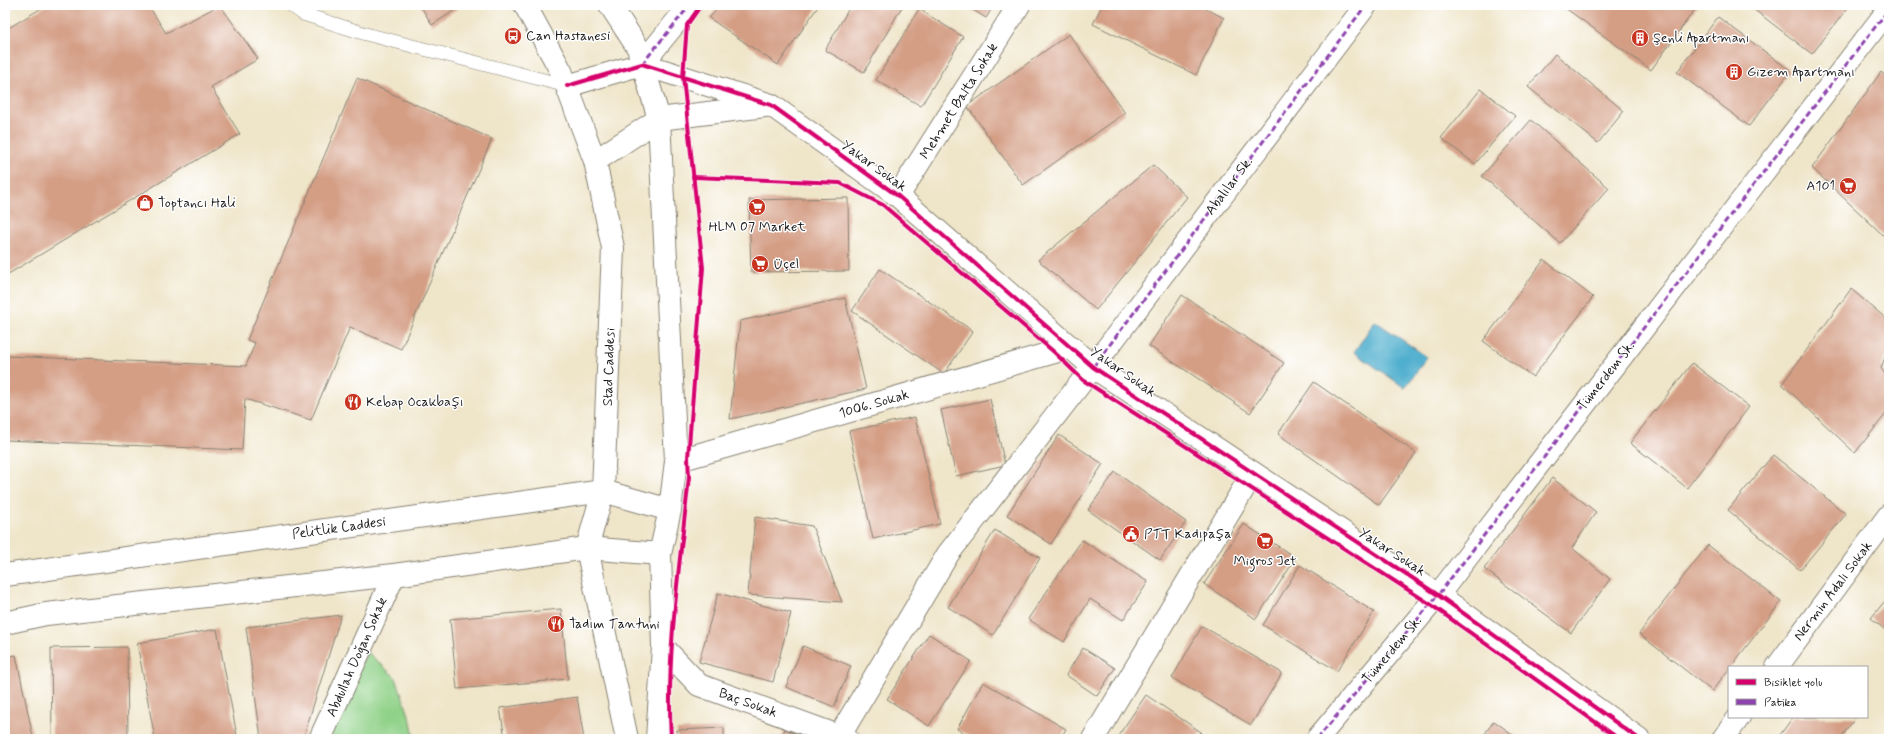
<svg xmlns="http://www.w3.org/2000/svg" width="1894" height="744" font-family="Mynerve,sans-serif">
<rect width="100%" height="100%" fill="#fff"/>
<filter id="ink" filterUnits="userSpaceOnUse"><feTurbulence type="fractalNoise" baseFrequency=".025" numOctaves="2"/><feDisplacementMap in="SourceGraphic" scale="8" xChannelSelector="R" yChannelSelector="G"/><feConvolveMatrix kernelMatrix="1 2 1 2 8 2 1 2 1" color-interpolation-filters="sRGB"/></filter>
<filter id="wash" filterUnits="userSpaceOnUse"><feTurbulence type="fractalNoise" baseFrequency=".012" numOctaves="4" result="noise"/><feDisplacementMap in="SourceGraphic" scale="16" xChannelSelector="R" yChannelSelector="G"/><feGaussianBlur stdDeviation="0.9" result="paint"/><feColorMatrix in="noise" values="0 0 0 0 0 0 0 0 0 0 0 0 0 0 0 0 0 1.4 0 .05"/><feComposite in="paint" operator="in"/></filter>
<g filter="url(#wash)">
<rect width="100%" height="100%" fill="#efe5c9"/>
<!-- green -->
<polygon fill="#91d289" stroke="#567752" points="367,652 396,678 411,721 414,739 327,739"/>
<!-- water -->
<polygon fill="#50afce" stroke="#366675" points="1375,321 1427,357 1405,388 1354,352"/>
<g id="blocks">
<!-- building -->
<g fill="#d49e85">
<polygon points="47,5 148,5 166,33 220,5 258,59 211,87 240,134 5,276 5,30"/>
<polygon points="420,5 463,5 432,25"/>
<polygon points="721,5 819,5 778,65 709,18"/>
<polygon points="851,5 903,5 864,72 825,50"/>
<polygon points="965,5 994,5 986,18"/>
<polygon points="1102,5 1199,5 1224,18 1196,75 1093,24"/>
<polygon points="1561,5 1698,5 1651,70"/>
<polygon points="1748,5 1850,5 1812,54"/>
<polygon points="919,9 963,37 921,106 876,80"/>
<polygon points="1718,17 1791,71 1749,126 1677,72"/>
<polygon points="1069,34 1125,113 1023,185 967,106"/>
<polygon points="1555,54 1624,111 1598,143 1528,87"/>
<polygon points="1881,72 1889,79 1889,231 1885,237 1812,168"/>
<polygon points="357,78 492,139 401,349 350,327 311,420 245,399 242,450 5,440 5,356 246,366 255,343 247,340"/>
<polygon points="1481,89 1515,116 1475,164 1441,138"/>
<polygon points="1531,120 1609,188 1560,243 1482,176"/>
<polygon points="1153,165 1187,197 1096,310 1038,260"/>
<polygon points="848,198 849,271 751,272 749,200"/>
<polygon points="1544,260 1593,297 1533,377 1483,341"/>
<polygon points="880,269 973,331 944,374 852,311"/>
<polygon points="1851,289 1889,321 1889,347 1881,368 1889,380 1889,410 1855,453 1782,384"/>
<polygon points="1182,295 1284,363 1250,413 1149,346"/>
<polygon points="845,298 866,389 730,419 740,321"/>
<polygon points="1692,363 1749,407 1687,488 1630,443"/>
<polygon points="1314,382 1416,453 1379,505 1278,434"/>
<polygon points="990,399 1005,465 956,476 941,410"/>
<polygon points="915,417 940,524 873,539 849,431"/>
<polygon points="1059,435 1103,464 1051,544 1007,515"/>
<polygon points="1773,455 1846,514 1800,570 1728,510"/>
<polygon points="1115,472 1186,522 1160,560 1088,510"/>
<polygon points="1552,478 1596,512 1572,548 1610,579 1571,633 1484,569"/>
<polygon points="755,517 812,526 842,602 748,595"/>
<polygon points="1244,524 1296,558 1256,619 1204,584"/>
<polygon points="995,530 1040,558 993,635 948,607"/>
<polygon points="1082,540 1148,582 1123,620 1090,599 1064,642 1028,619"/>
<polygon points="1708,545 1781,602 1712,691 1639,634"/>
<polygon points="1300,565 1374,612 1337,671 1263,625"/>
<polygon points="718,593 791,613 773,682 699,662"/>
<polygon points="1889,596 1889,633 1871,618"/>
<polygon points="561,609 568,679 457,689 450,619"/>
<polygon points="341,615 304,736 261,739 246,627"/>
<polygon points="1202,626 1282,673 1251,725 1172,678"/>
<polygon points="217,629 237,736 221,739 155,739 137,643"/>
<polygon points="929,634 971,661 929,726 887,699"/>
<polygon points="803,646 851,666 834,707 786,687"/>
<polygon points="127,647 128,739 52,739 51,648"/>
<polygon points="1083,648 1115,668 1097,696 1066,675"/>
<polygon points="16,655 33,737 5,739 5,657"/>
<polygon points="983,682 1066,729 1060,739 975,739 957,729"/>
<polygon points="1146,695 1201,732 1196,739 1116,739"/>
<polygon points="577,697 584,739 505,739 500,708"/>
<polygon points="1793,717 1856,717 1840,739 1777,739"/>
<polygon points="1494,721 1519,739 1481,739"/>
<polygon points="724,728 724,739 677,739 677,730"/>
<polygon points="785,729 807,739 781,739"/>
</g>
</g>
</g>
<g filter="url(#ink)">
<use href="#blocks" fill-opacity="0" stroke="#868072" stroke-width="1"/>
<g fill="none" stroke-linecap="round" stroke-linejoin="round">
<defs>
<polyline id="service" points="291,5 303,14 366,34 567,86"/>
<g id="minor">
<polyline points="525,5 561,71 595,161 613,248 603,491 587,548 627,739"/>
<polyline points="610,5 638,48 659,119 676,461 670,510 660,554 663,647 657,739"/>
<polyline points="642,64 690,5"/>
<polyline points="567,86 642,64 771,105 898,196 1093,367 1438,595 1639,739"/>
<polyline points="595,161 659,119 765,106"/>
<polyline points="898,196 1019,5"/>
<polyline points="676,461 1072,347"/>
<polyline points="5,575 603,491 670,510"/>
<polyline points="5,623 46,614 394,575 587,548 660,554"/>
<polyline points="663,647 699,685 847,739"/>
<polyline points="1777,667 1889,515"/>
<polyline points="840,735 948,554 1083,380 1366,5"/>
<polyline points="320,739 394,575"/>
<polyline points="1093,739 1253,473"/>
<polyline points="1317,739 1438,595 1889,9"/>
<polyline points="1723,739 1739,717"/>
</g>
</defs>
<!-- service casing -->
<use href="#service" stroke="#868072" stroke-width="14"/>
<!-- minor casing -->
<use href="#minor" stroke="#868072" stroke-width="24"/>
<!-- service -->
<use href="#service" stroke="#fff" stroke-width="13"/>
<!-- minor -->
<use href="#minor" stroke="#fff" stroke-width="22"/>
<!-- quiet -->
<g stroke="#8e44ad" stroke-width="3" stroke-dasharray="6 3" stroke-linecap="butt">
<polyline points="642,64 690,5"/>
<polyline points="1093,367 1366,5"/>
<polyline points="1317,739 1438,595 1889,9"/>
</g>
<defs>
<g id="cycleway">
<polyline points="567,86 642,64 771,105 898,196 1093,367 1438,595 1639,739"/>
<polyline points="693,177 840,183 883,205 1054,352 1083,380 1430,604 1619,739"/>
<path d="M671 739C666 652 680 564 689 477L688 458 703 268 683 77 687 25 701 5"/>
</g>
</defs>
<!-- cycleway casing -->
<use href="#cycleway" stroke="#fff" stroke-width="6"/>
<!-- cycleway -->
<use href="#cycleway" stroke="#d6006c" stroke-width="4"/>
</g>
</g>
<!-- icons -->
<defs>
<symbol id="bus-disc" viewBox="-11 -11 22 22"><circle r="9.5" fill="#c8321e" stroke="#fff"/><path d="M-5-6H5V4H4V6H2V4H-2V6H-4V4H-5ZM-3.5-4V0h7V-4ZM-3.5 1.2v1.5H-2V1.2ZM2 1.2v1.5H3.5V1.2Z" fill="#fff"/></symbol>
<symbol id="building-disc" viewBox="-11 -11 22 22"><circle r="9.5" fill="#c8321e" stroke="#fff"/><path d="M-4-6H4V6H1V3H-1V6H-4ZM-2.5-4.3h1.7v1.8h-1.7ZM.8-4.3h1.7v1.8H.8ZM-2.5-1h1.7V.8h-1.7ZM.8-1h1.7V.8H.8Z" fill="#fff"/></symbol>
<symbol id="supermarket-disc" viewBox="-11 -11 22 22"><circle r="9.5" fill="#c8321e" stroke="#fff"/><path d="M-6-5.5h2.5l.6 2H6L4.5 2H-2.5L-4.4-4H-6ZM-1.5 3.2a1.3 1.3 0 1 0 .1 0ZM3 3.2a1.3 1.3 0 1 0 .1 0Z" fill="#fff"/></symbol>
<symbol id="shop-disc" viewBox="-11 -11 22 22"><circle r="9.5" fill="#c8321e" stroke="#fff"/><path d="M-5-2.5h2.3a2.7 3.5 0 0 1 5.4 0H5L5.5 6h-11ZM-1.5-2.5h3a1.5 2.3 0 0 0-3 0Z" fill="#fff"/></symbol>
<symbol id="restaurant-disc" viewBox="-11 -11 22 22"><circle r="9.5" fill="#c8321e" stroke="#fff"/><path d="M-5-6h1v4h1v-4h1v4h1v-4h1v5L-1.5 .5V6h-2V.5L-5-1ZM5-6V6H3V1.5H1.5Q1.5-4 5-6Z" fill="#fff"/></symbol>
<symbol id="civic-disc" viewBox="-11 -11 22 22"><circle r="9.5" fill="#c8321e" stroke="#fff"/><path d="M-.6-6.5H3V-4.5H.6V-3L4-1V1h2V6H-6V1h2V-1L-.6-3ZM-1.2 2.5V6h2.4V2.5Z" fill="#fff"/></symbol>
</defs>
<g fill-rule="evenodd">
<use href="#bus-disc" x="503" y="26" width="20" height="20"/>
<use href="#building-disc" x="1630" y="28" width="20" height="20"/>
<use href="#building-disc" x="1724" y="62" width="20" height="20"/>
<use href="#supermarket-disc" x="1838" y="176" width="20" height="20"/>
<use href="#shop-disc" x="135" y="193" width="20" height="20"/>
<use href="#supermarket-disc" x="747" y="197" width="20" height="20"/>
<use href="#supermarket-disc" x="750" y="254" width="20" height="20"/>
<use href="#restaurant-disc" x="343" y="392" width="20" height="20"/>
<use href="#civic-disc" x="1121" y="524" width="20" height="20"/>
<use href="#supermarket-disc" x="1255" y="531" width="20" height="20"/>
<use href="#restaurant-disc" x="546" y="614" width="20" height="20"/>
</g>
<g text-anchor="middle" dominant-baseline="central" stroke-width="3" stroke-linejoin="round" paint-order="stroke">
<!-- poi labels -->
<g font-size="14" fill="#1c1c1c" stroke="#fff" text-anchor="start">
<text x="526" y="36">Can Hastanesi</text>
<text x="1653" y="38">Şenli Apartmanı</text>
<text x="1747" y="72">Gizem Apartmanı</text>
<text x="1835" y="186" text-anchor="end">A101</text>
<text x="158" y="203">Toptancı Hali</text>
<text x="757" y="227" text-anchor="middle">HLM 07 Market</text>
<text x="773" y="264">Üçel</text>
<text x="366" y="402">Kebap Ocakbaşı</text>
<text x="1144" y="534">PTT Kadıpaşa</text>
<text x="1265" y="561" text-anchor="middle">Migros Jet</text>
<text x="569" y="624">Tadım Tantuni</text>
</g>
<!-- street labels -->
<g font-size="14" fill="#1c1c1c" stroke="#fff">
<text transform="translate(959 101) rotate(-58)">Mehmet Balta Sokak</text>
<text transform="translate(874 166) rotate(36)">Yakar Sokak</text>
<text transform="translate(1229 186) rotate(-53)">Abalılar Sk.</text>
<text transform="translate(609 367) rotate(-88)">Stad Caddesi</text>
<text transform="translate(1123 372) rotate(35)">Yakar Sokak</text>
<text transform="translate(1606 376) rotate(-52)">Tümerdem Sk.</text>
<text transform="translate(874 404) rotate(-16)">1006. Sokak</text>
<text transform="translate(339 528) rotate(-8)">Pelitlik Caddesi</text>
<text transform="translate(1392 552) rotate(33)">Yakar Sokak</text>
<text transform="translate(1833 591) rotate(-53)">Nermin Adalı Sokak</text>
<text transform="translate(1392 650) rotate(-50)">Tümerdem Sk.</text>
<text transform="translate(357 657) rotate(-66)">Abdullah Doğan Sokak</text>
<text transform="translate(748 703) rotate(20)">Baç Sokak</text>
</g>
</g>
<!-- margin -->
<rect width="1894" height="744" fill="none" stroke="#fff" stroke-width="20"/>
<!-- legend -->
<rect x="1728" y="666" width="140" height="52" fill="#ffffff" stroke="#a4a4a4"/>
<rect x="1736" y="679" width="20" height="6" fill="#d6006c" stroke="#a4a4a4"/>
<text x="1764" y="686" font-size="12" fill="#1c1c1c">Bisiklet yolu</text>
<rect x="1736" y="699" width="20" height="6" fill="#8e44ad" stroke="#a4a4a4"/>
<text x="1764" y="706" font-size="12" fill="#1c1c1c">Patika</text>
</svg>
